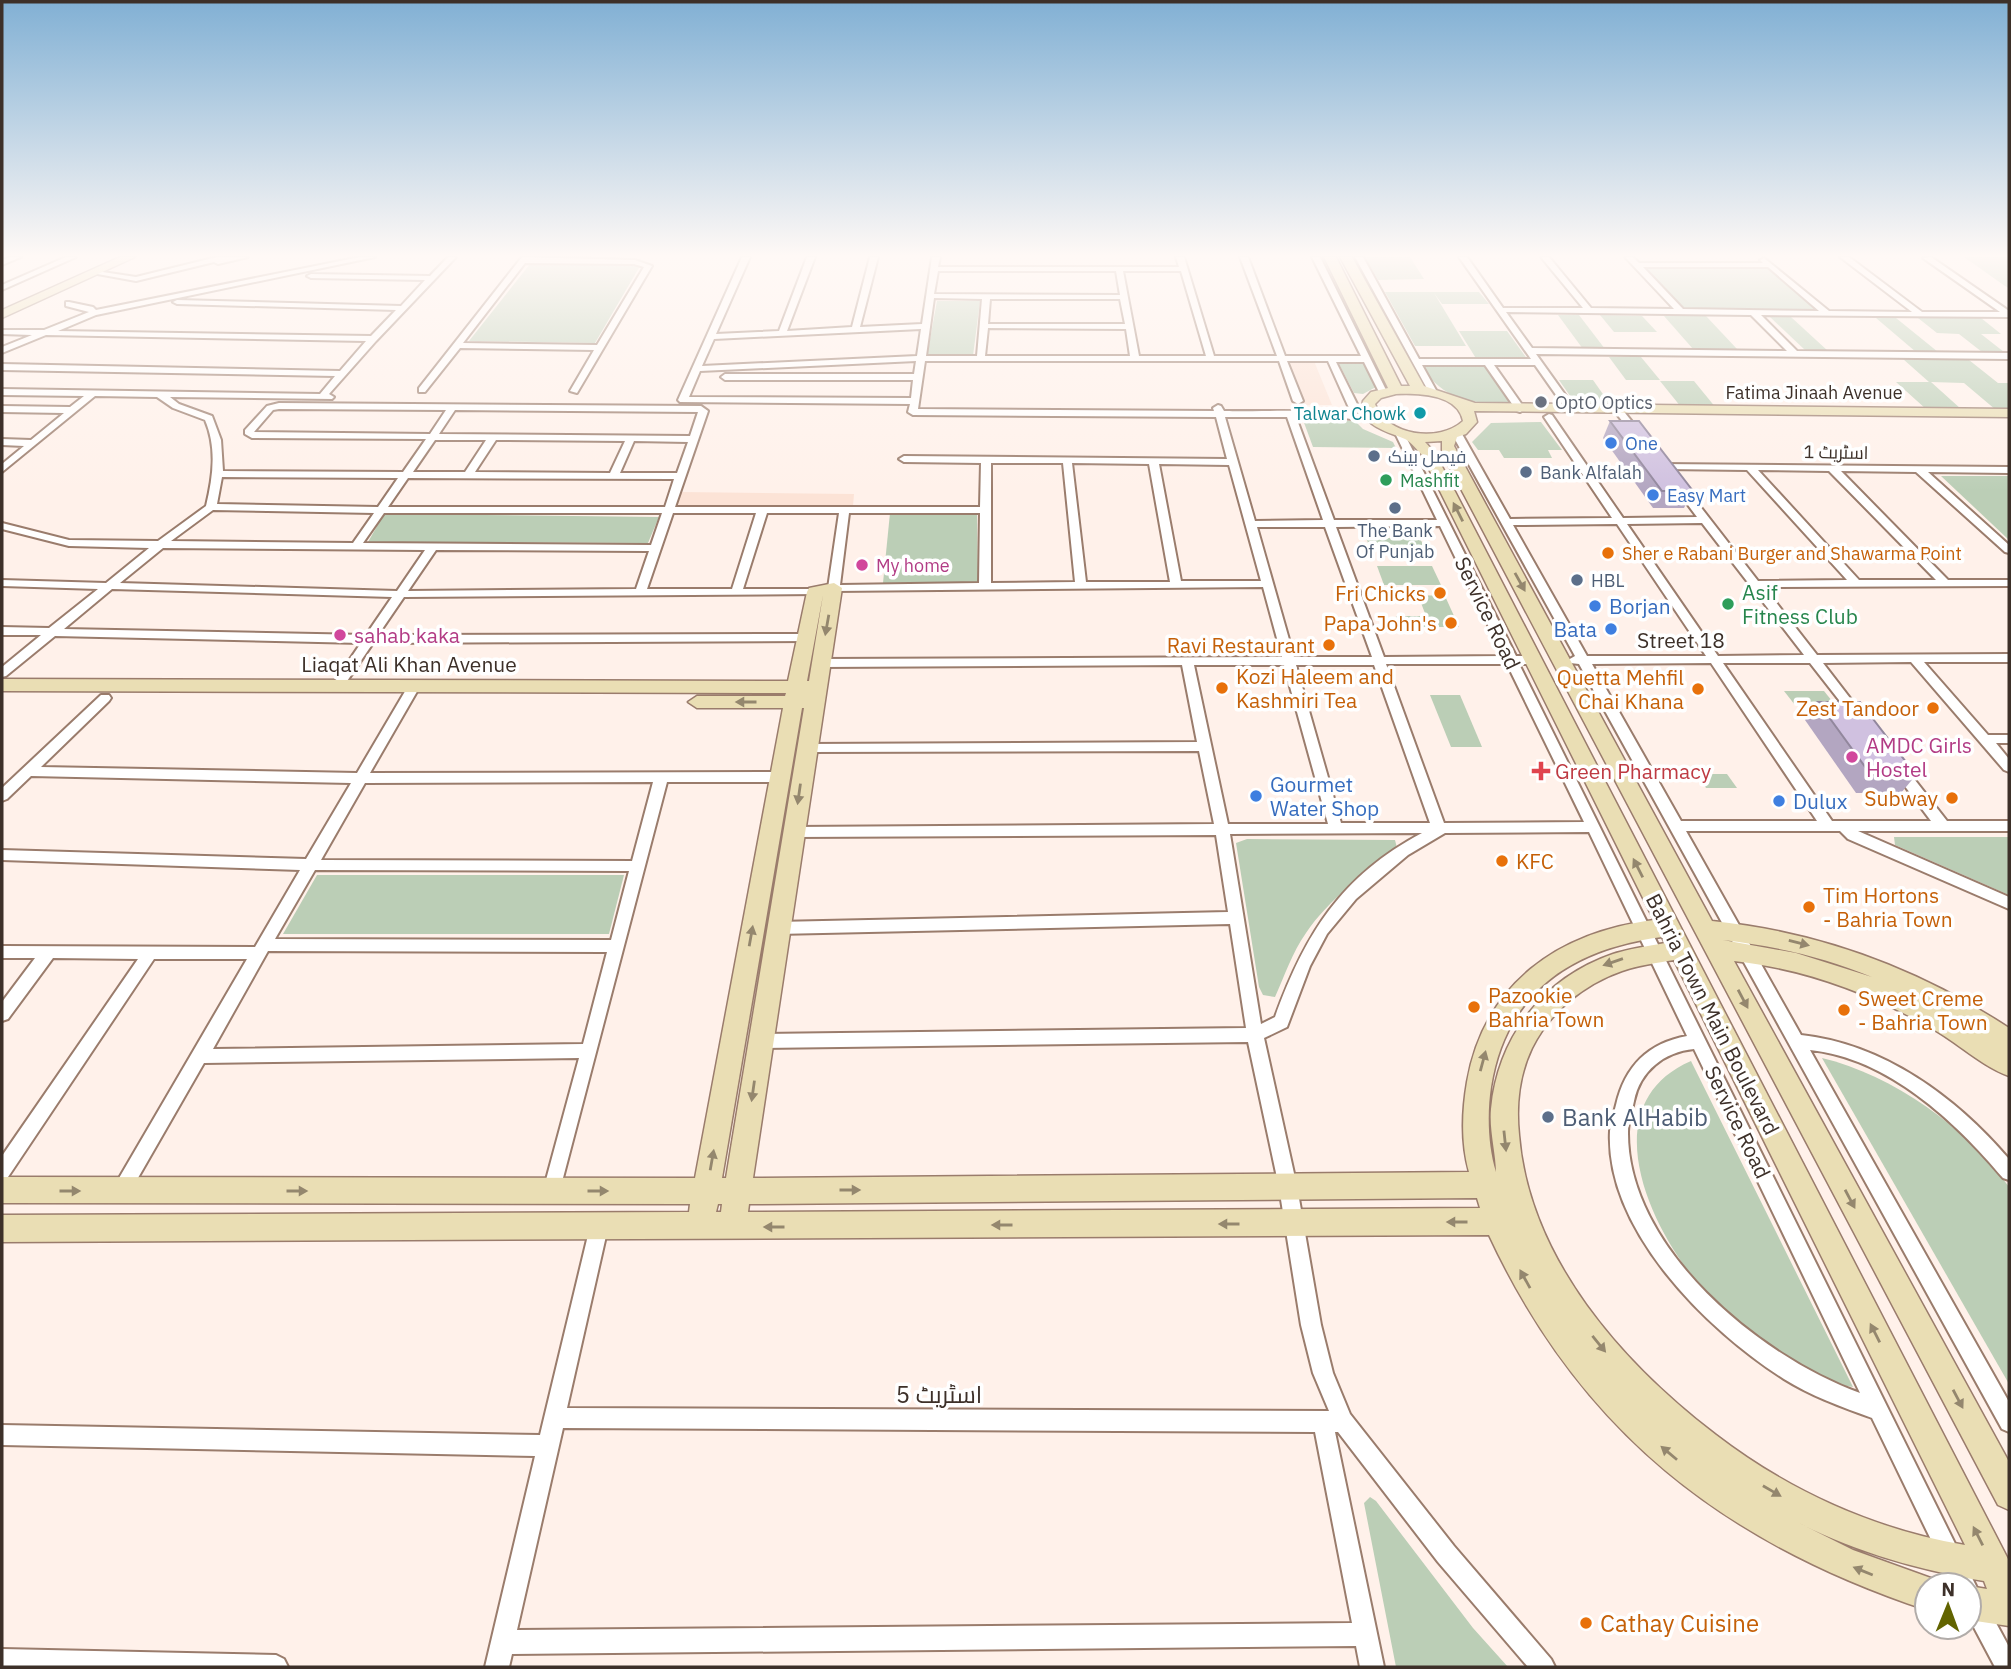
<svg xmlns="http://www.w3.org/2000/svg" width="2011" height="1669" font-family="'IBM Plex Sans',Cairo,sans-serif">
<rect width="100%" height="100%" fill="#fff1ea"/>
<!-- built -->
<g fill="#fce3d6">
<polygon points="1288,361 1314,361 1332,405 1303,405"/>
<polygon points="680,492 854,494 853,506 674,507"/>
</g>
<!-- green -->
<g fill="#bbceb6">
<polygon points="1365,257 1410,257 1424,279 1378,280"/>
<polygon points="1964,257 2009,257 2009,288 2005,286"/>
<polygon points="530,264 640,266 595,343 469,341"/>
<polygon points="1645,268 1768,268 1817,311 1686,311"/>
<polygon points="1385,292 1479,292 1489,304 1442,304 1434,293 1466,346 1415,346"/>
<polygon points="937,301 980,301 973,356 927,356"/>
<polygon points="1558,315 1579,315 1605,349 1583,349"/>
<polygon points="1600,315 1642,316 1657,332 1614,332"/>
<polygon points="1664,316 1706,316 1737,349 1693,349"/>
<polygon points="1770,317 1791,317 1828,351 1806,351"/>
<polygon points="1876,318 1896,318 1938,352 1916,352"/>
<polygon points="1918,318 1981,318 2001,334 1981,334 2004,352 1982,352 1959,334 1937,333"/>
<polygon points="1459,331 1507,331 1528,360 1477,360"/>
<polygon points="1609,357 1641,357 1660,380 1626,380"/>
<polygon points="1903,359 1969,360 1998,383 2009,383 2009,410 1996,410 1964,383 1931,382 1961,409 1926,409 1896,382 1929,382"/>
<polygon points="1339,364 1365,364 1376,387 1363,394 1354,393"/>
<path d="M1422 366H1485L1510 404C1473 404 1442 400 1422 366Z"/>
<polygon points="1559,380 1593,380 1612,407 1577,406"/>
<polygon points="1660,381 1694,381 1716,408 1681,407"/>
<polygon points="1303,420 1355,421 1363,429 1393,442 1396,448 1313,447"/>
<polygon points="1541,422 1562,450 1548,450 1552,458 1504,458 1499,450 1478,450 1472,442 1491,423"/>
<polygon points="1941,476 2009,476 2009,540"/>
<polygon points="890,513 977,513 978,582 883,583"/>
<polygon points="384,514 659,517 648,543 368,542"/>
<polygon points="1366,538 1420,538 1424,547 1370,547"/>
<polygon points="1377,566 1432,566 1441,585 1384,585"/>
<polygon points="1418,595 1445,596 1459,627 1400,627 1396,616 1426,616"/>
<polygon points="1784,691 1824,691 1836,706 1795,705"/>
<polygon points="1430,695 1460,695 1482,747 1451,747"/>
<polygon points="1697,774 1727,774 1737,788 1706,788"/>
<polygon points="1894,837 2009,837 2009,895 1895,845"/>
<path d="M1247 839 1395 840 1397 848C1365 873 1329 899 1306 933 1292 953 1285 975 1275 997L1263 995 1259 987 1236 843Z"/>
<polygon points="317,875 624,875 609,934 283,934"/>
<path d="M1822 1058C1893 1075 1967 1128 2009 1187V1384Z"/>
<path d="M1691 1061 1853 1387C1831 1385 1809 1372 1790 1360 1761 1342 1735 1323 1711 1298 1655 1241 1587 1106 1691 1061Z"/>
<polygon points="1370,1497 1376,1501 1473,1628 1508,1667 1396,1667 1364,1503"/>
</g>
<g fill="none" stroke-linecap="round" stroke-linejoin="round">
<defs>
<g id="street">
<polygon points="10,257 21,257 2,265 2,260"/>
<polygon points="66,257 76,257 2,290 2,285"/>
<polygon points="217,257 248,257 218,264 214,262 136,281 92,273 96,271 136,277"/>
<path d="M360 257H375L96 315 58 331 371 336 396 310 177 304 173 302 177 300 401 306 425 280 311 278 307 276 311 274 430 276 448 257H456L376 341 329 394 334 397 332 399 170 397 179 404 212 416 221 440 223 471 403 472 426 439 252 438 245 434V430L267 406 279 403 701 406 708 411 675 507H980L981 463 904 462 899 459 904 456 1227 459 1216 417 913 415 908 412 910 404 680 402 678 400 742 257H750L716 334 779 331 807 257H815L787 331 852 327 870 257H878L860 327 922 324 932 257H940L938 267H1179L1176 257H1184L1214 356H1277L1240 257H1248L1285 356H1361L1312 257H1320L1387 392 1380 394 1364 362H1336L1359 408 1357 410 1349 408 1328 361H1287L1303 401 1298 404 1293 401 1279 361H925L918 409 1214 411 1213 408 1218 405 1221 406 1224 411C1254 412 1358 407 1380 420L1378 422 1343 418 1296 417 1334 520H1437L1395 433 1403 431 1516 656H1532L1538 660 1532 664H1519L1976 1586 2009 1647V1667H1995L1969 1618V1585H1953L1872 1418C1842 1407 1811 1396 1784 1379 1707 1330 1605 1230 1610 1131 1611 1122 1614 1113 1616 1105 1625 1066 1648 1043 1687 1036L1589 832 1445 833 1408 855 1356 899 1327 934 1310 966 1287 1027 1264 1038 1297 1187 1321 1325 1333 1373 1350 1414 1454 1546 1551 1659 1555 1667H1528L1438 1562 1338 1432H1335L1384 1667H1360L1356 1646 512 1654 509 1667H485L535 1456 2 1445V1425L540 1435 590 1227 592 1221 599 1218 606 1221 608 1227 567 1408 1329 1411 1313 1373 1301 1325 1279 1187 1248 1042 760 1048 754 1046 752 1041 754 1036 760 1034 1246 1028 1230 924 777 934 772 932 769 928 772 924 777 922 1228 912 1216 835 793 837 786 832 793 827 1214 824 1199 751 806 752 799 748 806 744 1197 742 1182 665 820 667 814 663 820 659 1282 657 1263 587 834 591 828 588 839 513H767L743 589H815L819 590V594L404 597 378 635 805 634 809 635V641L373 643 341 690 337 691 331 687 361 643 55 636 6 676 2 677V667L41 635H2V627L49 628 98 589 2 586V580L106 583 149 548 69 546 2 529V523L69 540 158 541 206 506C213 477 217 448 205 420L173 408 157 397 95 396 2 472V464L24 446 2 445V439L31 440 64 413 2 412V406L70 407 84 396 2 395V389L320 394 335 376 2 370V364L340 371 366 341 46 335 2 353V347L32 335 2 334V330H44L89 312 66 306V302H69L93 307 96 310ZM938 271H1116L1120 295 934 294ZM1123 271H1181L1206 356H1139ZM934 298 982 299 977 356H926ZM990 299H1120L1125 324H988ZM988 328 1126 329 1130 356H985ZM921 329 917 356 702 366 714 339ZM916 361 914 374H725L721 377 725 380H913L911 398 689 397 700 371ZM279 409 446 410 430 434 254 432 273 410ZM455 410 698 412 690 436 439 434ZM1225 417H1287L1323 520 1255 521ZM435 440H486L465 472H413ZM496 440 625 441 610 473 475 472ZM634 441 688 442 677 473H620ZM991 463H1063L1075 582 991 583ZM1072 463 1149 464 1170 582H1086ZM1159 464 1229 465 1261 581H1181ZM222 477 398 478 378 507 217 504ZM408 478 674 479 665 507H388ZM213 510 374 513 353 543 171 541ZM384 513H662L651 545 363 543ZM673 513H756L732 589H647ZM849 513H980L979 583 840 585ZM1440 526 1503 656 1384 657 1336 527ZM1257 527H1325L1372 657H1294ZM163 548 425 550 397 591 120 583ZM436 550 649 551 636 589 408 591ZM112 589 392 597 366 635 64 629ZM1386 664H1507L1584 822 1444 823ZM1194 665H1284L1328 824H1228ZM1296 665H1374L1430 823H1341ZM1422 833C1341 876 1305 934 1275 1017L1261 1024 1230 834ZM1694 1049 1860 1393C1760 1357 1627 1248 1628 1132 1628 1122 1632 1111 1634 1101 1640 1071 1664 1052 1694 1049ZM563 1428 1315 1432 1352 1623 517 1630Z"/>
<path d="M522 257 635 260 652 266 577 393 570 391 594 350 460 348 425 392H419V388ZM525 263 634 264 644 267 597 345 463 343Z"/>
<path d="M1355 257H1363L1419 359H1531L1459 257H1467L1503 308H1583L1541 257H1549L1591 308 1674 309 1625 257H1633L1639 263H1763L1760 260 1764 258 1829 311 1912 312 1840 257H1849L1922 312H2000L1923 258 1931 257 2009 311V317L1761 315 1797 351 2009 353V359L1536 354 1576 410 1568 412 1535 365H1494L1525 409 1520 412 1517 411 1485 365H1422L1437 392 1430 394ZM1643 267H1768L1819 311 1683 309ZM1506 312 1751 315 1787 351 1532 348Z"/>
<polygon points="1615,408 1621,408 1642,434 1642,438 1636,438 1615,412"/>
<path d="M1549 414 1552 415 1623 518 1697 517 1673 485 1682 483 1758 581 1847 580 1747 470 1663 469 1660 468V464L2009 467V473L1928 472 2009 545V553L2005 552 1916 472 1841 471 1948 580H2009V586L1764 587 1817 655 2009 654V662H1924L1988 735H2009V743H1996L2009 759V772L2004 770 1911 662 1823 663 1863 715 1857 719 1853 718 1810 663H1723L1832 821H1931L1892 769 1899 764 1904 766 1947 821H2009V831H1858L2009 897V909L1848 839 1840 831H1686L1801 1035C1884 1044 1956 1097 2009 1159V1180L2003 1178C1955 1121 1888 1058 1810 1050L2009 1402V1432L2002 1429 1579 664 1570 663 1568 660 1575 656 1452 434 1457 431 1462 434 1510 519 1612 518 1544 417ZM1758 470 1829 471 1936 580H1859ZM1702 523 1804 655 1718 656 1627 524ZM1617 524 1706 656H1587L1513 525ZM1711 663 1817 821H1681L1592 664Z"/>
<path d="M413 684 419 688 370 773 779 772 786 777 779 782H667L558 1197 552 1200 546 1197 543 1191 579 1058 204 1063 127 1197 121 1200 115 1197 112 1191 115 1185 247 959H154L8 1177 2 1179V1156L138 959 53 958 8 1019 2 1021V1002L35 958H2V946L255 947 300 870 2 860V850L306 859 351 783 31 776 7 799 2 801V788L101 695H109L111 698 109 701 41 767 357 773 407 688ZM653 782 632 861 321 860 365 783ZM315 870 629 871 611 940 275 939ZM268 951 607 952 583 1044 213 1049Z"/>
<polygon points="2,1649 276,1655 284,1659 288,1667 2,1667"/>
</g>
<g id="secondary">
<polygon points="120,257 135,257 2,318 2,310"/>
<path d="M1324 257H1336L1401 386H1410L1340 257H1352L1424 386 1475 403 2009 409V417L1474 411 1477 422 1466 434 1457 437 1454 446 1712 921C1820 932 1919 969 2009 1028V1076C1981 1066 1957 1042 1931 1028 1870 993 1805 969 1734 961L2009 1462V1510L1998 1505 1442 453V441L1425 442 1435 453 2009 1561V1626L1969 1620V1586L1987 1589 1984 1581C1919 1570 1855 1552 1797 1522L1853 1550 1939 1581 1941 1585H1927V1610C1724 1543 1580 1431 1489 1235L2 1242V1215L689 1212 690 1204 2 1203V1177L695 1178 783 708H697L688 702 697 696H785L786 693 2 691V679L788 681 807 592 809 588 834 583 842 588 753 1178 1469 1172C1461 1144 1462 1111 1467 1082 1484 984 1558 932 1654 920L1422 455C1417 450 1411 442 1405 439 1389 432 1357 425 1363 401L1371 392 1388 388ZM1396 394C1418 393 1458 394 1463 421 1439 443 1387 436 1375 404L1381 398ZM823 595 809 681H807ZM802 708H804L726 1178H722ZM1662 937 1665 943C1648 946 1629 949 1613 954 1543 978 1498 1037 1491 1109 1489 1130 1496 1154 1496 1172 1488 1146 1487 1114 1491 1087 1506 992 1571 949 1662 937ZM1723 940C1774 946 1824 957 1872 977L1796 953ZM1674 960 1965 1545C1875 1530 1789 1491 1716 1435 1622 1363 1529 1259 1519 1135 1516 1106 1519 1075 1532 1048 1550 1012 1584 984 1622 971 1638 965 1657 963 1674 960ZM1477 1198 1480 1208 748 1212 749 1204ZM718 1204H722L721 1212H716Z"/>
</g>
</defs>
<!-- street casing -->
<use href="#street" stroke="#9a7c6c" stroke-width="4"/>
<!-- secondary casing -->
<use href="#secondary" stroke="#9a7c6c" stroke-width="3"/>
<!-- street -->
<use href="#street" fill="#fff" fill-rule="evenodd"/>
<!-- secondary -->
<use href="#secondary" fill="#eadeb4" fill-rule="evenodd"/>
</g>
<!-- wall -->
<g fill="#b3a6c1">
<polygon points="1610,421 1693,491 1684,508 1653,508 1603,438"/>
<polygon points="1818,702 1916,775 1901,793 1856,793 1805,720"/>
</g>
<!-- building -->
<g fill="#d0c1e0" stroke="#92879d" stroke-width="2">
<polygon points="1610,421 1639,421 1693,491 1662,491"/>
<polygon points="1818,702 1860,702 1916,775 1871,775"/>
</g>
<!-- one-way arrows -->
<defs><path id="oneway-solid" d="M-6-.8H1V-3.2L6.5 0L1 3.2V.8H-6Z" transform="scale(1.75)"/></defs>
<g fill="#94876e">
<use href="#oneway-solid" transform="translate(1458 512) rotate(-117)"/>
<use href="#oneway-solid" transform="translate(1520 582) rotate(61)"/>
<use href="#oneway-solid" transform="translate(827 625) rotate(100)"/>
<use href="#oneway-solid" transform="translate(746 702) rotate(-180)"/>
<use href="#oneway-solid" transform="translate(799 794) rotate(98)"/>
<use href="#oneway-solid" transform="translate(1638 868) rotate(-117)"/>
<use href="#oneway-solid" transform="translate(751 936) rotate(-80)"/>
<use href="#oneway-solid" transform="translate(1799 943) rotate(14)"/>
<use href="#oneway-solid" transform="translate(1613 962) rotate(161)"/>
<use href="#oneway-solid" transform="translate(1743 999) rotate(62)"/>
<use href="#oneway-solid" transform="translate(1483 1061) rotate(-75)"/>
<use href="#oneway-solid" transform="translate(753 1091) rotate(98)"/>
<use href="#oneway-solid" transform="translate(1505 1141) rotate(84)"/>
<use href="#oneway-solid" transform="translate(712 1160) rotate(-80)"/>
<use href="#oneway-solid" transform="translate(850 1190)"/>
<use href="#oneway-solid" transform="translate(70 1191)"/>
<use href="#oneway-solid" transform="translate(297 1191)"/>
<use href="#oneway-solid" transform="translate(598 1191)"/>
<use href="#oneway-solid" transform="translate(1850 1199) rotate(62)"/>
<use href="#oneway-solid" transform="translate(1457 1222) rotate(180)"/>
<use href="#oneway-solid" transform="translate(1229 1224) rotate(180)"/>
<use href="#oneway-solid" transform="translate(1002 1225) rotate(180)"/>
<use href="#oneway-solid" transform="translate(774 1227) rotate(180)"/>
<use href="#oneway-solid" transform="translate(1525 1279) rotate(-119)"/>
<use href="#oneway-solid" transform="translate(1875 1333) rotate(-117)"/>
<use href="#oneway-solid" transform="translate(1599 1344) rotate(51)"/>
<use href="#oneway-solid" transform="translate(1958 1399) rotate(62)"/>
<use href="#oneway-solid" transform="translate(1669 1453) rotate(-140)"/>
<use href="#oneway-solid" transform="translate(1772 1491) rotate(30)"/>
<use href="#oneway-solid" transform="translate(1978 1536) rotate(-117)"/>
<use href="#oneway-solid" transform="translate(1863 1571) rotate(-158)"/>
</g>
<!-- sky -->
<linearGradient id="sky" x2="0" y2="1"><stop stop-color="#81b0d4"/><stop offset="0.52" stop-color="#fff9f6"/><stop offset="1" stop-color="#fff9f6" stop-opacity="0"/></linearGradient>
<rect width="2011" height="491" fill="url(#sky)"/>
<!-- markers -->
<circle fill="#6b7280" stroke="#fff" stroke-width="2.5" cx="1541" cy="402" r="7"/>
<circle fill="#0f9aa8" stroke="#fff" stroke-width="2.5" cx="1420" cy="413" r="7"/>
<g fill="#3f7fe0" stroke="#fff" stroke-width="2.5">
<circle cx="1611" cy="443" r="7"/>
<circle cx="1653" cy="495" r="7"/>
<circle cx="1595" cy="606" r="7"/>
<circle cx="1611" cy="629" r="7"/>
<circle cx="1256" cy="796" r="7"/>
<circle cx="1779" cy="801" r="7"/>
</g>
<g fill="#5c6f8a" stroke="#fff" stroke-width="2.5">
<circle cx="1374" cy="456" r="7"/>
<circle cx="1526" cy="472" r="7"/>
<circle cx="1395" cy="508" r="7"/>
<circle cx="1577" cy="580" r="7"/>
<circle cx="1548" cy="1117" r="7"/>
</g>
<g fill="#2e9e5b" stroke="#fff" stroke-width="2.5">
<circle cx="1386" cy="480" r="7"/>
<circle cx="1728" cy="604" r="7"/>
</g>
<g fill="#e8710a" stroke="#fff" stroke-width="2.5">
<circle cx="1608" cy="553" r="7"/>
<circle cx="1440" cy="593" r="7"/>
<circle cx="1451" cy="623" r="7"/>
<circle cx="1329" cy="645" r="7"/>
<circle cx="1222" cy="688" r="7"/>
<circle cx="1698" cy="689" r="7"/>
<circle cx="1933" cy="708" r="7"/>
<circle cx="1952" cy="798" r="7"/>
<circle cx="1502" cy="861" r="7"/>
<circle cx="1809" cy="907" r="7"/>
<circle cx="1474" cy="1007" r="7"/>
<circle cx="1844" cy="1010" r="7"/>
<circle cx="1586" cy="1623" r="7"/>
</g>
<g fill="#d1479c" stroke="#fff" stroke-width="2.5">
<circle cx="862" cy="565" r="7"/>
<circle cx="340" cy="635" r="7"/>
<circle cx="1852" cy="757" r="7"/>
</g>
<path fill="#e0444e" stroke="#fff" stroke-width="2.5" d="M1537.5 760.5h7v7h7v7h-7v7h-7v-7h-7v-7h7z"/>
<g text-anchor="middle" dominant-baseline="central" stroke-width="7" stroke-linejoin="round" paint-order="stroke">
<!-- far-street labels -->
<g font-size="18" fill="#3d3029" stroke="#fff">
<text x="1814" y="392">Fatima Jinaah Avenue</text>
<text transform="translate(1836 452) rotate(1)">اسٹریٹ 1</text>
</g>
<!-- far-worship labels -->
<g font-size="18" fill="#5b616d" stroke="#fff" text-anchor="start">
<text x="1555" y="402">OptO Optics</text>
</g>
<!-- far-culture labels -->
<g font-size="18" fill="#0d838f" stroke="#fff" text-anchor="end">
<text x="1406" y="413">Talwar Chowk</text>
</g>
<!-- far-shop labels -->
<g font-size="18" fill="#366cbe" stroke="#fff" text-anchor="start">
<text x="1625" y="443">One</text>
<text x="1667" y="495">Easy Mart</text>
</g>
<!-- far-service labels -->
<g font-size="18" fill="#4e5e75" stroke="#fff" text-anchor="start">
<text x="1388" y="456">فیصل بینک</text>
<text x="1540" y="472">Bank Alfalah</text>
<text x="1395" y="530" text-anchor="middle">The Bank<tspan x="1395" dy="21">Of Punjab</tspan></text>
<text x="1591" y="580">HBL</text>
</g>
<!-- far-leisure labels -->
<g font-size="18" fill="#27864d" stroke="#fff" text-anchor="start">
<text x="1400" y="480">Mashfit</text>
</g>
<!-- far-food labels -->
<g font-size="18" fill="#c56008" stroke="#fff" text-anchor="start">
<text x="1622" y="553">Sher e Rabani Burger and Shawarma Point</text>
</g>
<!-- far-hotel labels -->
<g font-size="18" fill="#b23c85" stroke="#fff" text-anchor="start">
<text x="876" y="565">My home</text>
</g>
<!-- leisure labels -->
<g font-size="21" fill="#27864d" stroke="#fff" text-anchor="start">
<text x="1742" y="592">Asif<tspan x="1742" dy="24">Fitness Club</tspan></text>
</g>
<!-- food labels -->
<g font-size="21" fill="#c56008" stroke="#fff" text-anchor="end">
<text x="1426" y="593">Fri Chicks</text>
<text x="1437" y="623">Papa John's</text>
<text x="1315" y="645">Ravi Restaurant</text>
<text x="1236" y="676" text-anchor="start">Kozi Haleem and<tspan x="1236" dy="24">Kashmiri Tea</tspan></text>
<text x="1684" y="677">Quetta Mehfil<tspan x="1684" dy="24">Chai Khana</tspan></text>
<text x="1919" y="708">Zest Tandoor</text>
<text x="1938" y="798">Subway</text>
<text x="1516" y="861" text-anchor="start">KFC</text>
<text x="1823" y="895" text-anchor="start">Tim Hortons<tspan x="1823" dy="24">- Bahria Town</tspan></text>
<text x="1488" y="995" text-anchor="start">Pazookie<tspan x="1488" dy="24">Bahria Town</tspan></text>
<text x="1858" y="998" text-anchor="start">Sweet Creme<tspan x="1858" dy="24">- Bahria Town</tspan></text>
</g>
<!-- shop labels -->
<g font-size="21" fill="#366cbe" stroke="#fff" text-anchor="start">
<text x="1609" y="606">Borjan</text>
<text x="1597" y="629" text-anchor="end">Bata</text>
<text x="1270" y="784">Gourmet<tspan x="1270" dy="24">Water Shop</tspan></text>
<text x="1793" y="801">Dulux</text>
</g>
<!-- street labels -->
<g font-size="21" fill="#3d3029" stroke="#fff">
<text transform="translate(1488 613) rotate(64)">Service Road</text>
<text x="1681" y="640">Street 18</text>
<text x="409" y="664">Liaqat Ali Khan Avenue</text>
<text transform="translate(1713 1014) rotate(63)">Bahria Town Main Boulevard</text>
<text transform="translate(1738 1122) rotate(64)">Service Road</text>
</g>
<!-- hotel labels -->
<g font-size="21" fill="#b23c85" stroke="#fff" text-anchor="start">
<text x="354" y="635">sahab kaka</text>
<text x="1866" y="745">AMDC Girls<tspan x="1866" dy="24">Hostel</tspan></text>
</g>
<!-- health labels -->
<g font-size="21" fill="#be3a42" stroke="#fff" text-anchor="start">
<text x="1555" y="771">Green Pharmacy</text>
</g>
<!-- near-service labels -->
<g font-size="24" fill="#4e5e75" stroke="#fff" text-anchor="start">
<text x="1562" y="1117">Bank AlHabib</text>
</g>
<!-- near-street labels -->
<g font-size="24" fill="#3d3029" stroke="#fff">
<text x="939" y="1394">اسٹریٹ 5</text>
</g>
<!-- near-food labels -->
<g font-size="24" fill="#c56008" stroke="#fff" text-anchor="start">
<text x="1600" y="1623">Cathay Cuisine</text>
</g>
</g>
<!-- border -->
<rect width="2011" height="1669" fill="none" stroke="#3d3029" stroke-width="7"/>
<!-- north arrow -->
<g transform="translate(1948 1606) rotate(1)"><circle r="33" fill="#ffffff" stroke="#b1aca9" stroke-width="2"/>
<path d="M0-5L12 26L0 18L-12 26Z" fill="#626400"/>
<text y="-10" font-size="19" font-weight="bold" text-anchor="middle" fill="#3d3029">N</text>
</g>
</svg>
